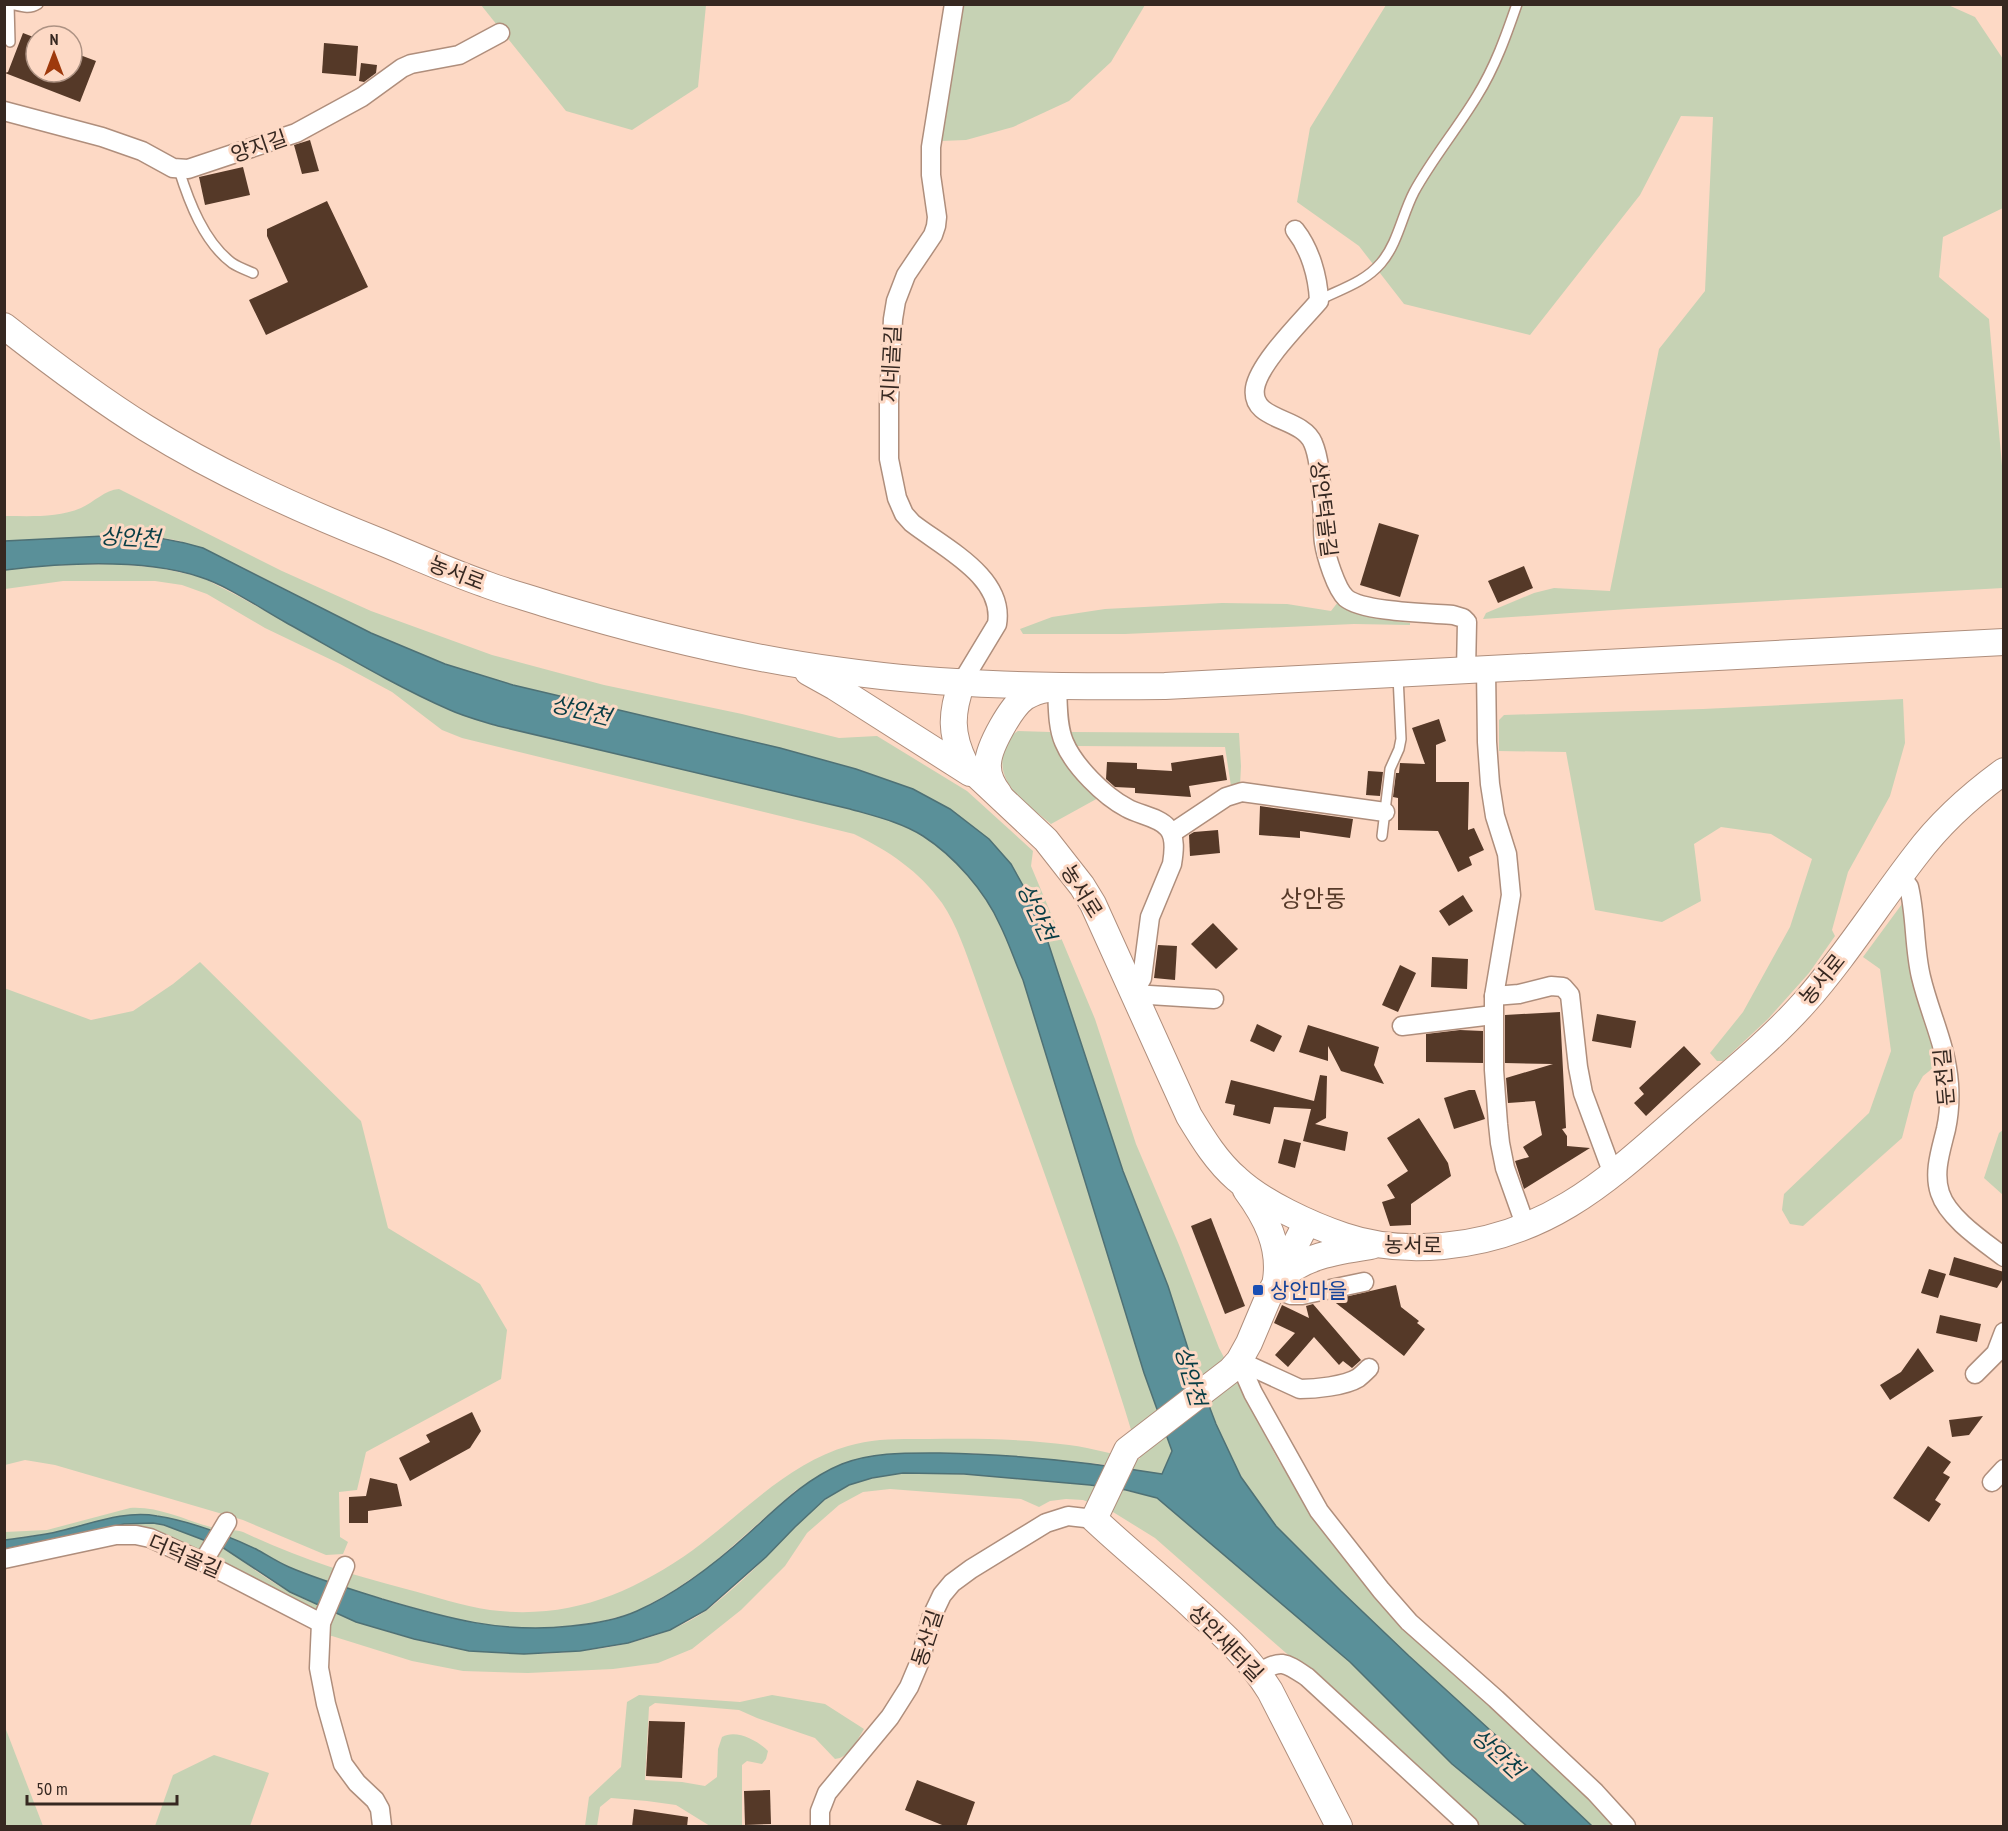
<svg xmlns="http://www.w3.org/2000/svg" width="2008" height="1831" font-family="'PT Sans Narrow','Noto Sans KR',sans-serif">
<rect width="100%" height="100%" fill="#fdd9c5"/>
<!-- green -->
<g fill="#c6d2b4">
<polygon points="1946,4 1975,17 2003,59 2003,208 1943,237 1939,277 1989,319 2003,477 2003,588 1628,609 1483,619 1486,613 1534,593 1554,588 1610,591 1659,349 1705,291 1713,117 1681,116 1640,195 1530,335 1404,304 1359,246 1297,202 1310,128 1386,5"/>
<polygon points="481,5 706,5 698,87 632,130 566,111"/>
<polygon points="962,5 1145,5 1111,62 1069,101 1013,127 966,140 941,141"/>
<path d="M119 489 282 571 371 611 492 655 604 685 742 714 839 738 877 736 967 791 1033 851 1031 866 1095 1019 1136 1144 1179 1245 1219 1348 1278 1460 1313 1513 1585 1789 1618 1826H1592L1513 1751 1409 1656 1341 1591 1276 1526 1241 1477 1216 1425 1192 1361 1168 1286 1123 1171 1045 933 1011 864 989 839 950 809 913 789 857 769 780 748 513 685 445 664 371 633 240 566 180 541 153 536 124 535 5 541V516C30 516 57 518 81 508 94 502 105 490 119 489Z"/>
<path d="M117 564 160 568 201 577 238 596 418 695 453 711 498 726 850 809C874 816 901 822 923 836 954 856 985 891 1000 925 1009 943 1015 962 1023 980L1144 1373 1172 1450 1162 1474 1100 1464 970 1453H904L870 1456 796 1490 711 1565 673 1591 636 1612 603 1621 570 1626 529 1629 491 1626 455 1620 323 1581 285 1565 256 1550 228 1537 157 1516 139 1515 118 1517 57 1532 5 1540V1532L47 1530 130 1508C159 1506 187 1521 214 1528 225 1531 234 1529 243 1532 298 1558 347 1574 406 1589 434 1596 462 1606 490 1610 568 1620 631 1594 693 1550 742 1514 788 1463 848 1446 874 1438 902 1439 929 1439 976 1438 1023 1439 1069 1445 1093 1448 1117 1456 1140 1459 1101 1328 1054 1200 1008 1072 997 1041 986 1009 975 978 966 953 957 925 942 903 919 871 889 851 854 834L462 738 442 730 392 692 340 664 265 628 207 594 182 585 155 581H63L5 589V570L37 566Z"/>
<path d="M1338 602C1362 613 1383 620 1410 623V625L1354 624 1125 634H1023L1020 629 1052 617 1105 609 1222 603 1287 604 1331 611Z"/>
<polygon points="1903,699 1905,743 1890,796 1848,872 1832,930 1835,936 1809,973 1768,1019 1723,1061 1717,1061 1710,1053 1743,1012 1790,927 1812,859 1771,834 1721,827 1694,844 1701,901 1662,922 1595,910 1566,752 1499,751 1499,720 1504,715 1703,709"/>
<path d="M1018 731 1050 732 1058 748 1100 797 1051 824C1029 805 997 787 1003 754 1004 743 1008 737 1018 731Z"/>
<polygon points="1071,732 1239,733 1241,766 1240,786 1231,786 1225,747 1076,746 1072,740"/>
<polygon points="1902,904 1906,906 1941,1066 1933,1068 1923,1076 1914,1092 1902,1138 1803,1226 1790,1224 1782,1210 1784,1194 1869,1113 1891,1051 1880,969 1863,957"/>
<polygon points="200,962 361,1121 388,1228 480,1284 507,1330 501,1379 366,1452 357,1490 339,1492 340,1537 348,1542 343,1554 326,1555 243,1520 55,1465 25,1460 5,1465 4,988 91,1020 133,1011 173,984"/>
<polygon points="2003,1130 2003,1195 1984,1178 1999,1133"/>
<path d="M903 1473C988 1474 1075 1477 1157 1498L1350 1662 1452 1764 1527 1826H1475L1310 1674 1155 1538 1113 1512 1083 1500 1066 1499 1050 1501 1039 1507 1021 1499 890 1489 863 1492 839 1505 807 1533 785 1566 741 1610 692 1649 658 1663 613 1669 528 1673 463 1671 412 1661 332 1636 326 1637 285 1598 167 1537 5 1554V1549L107 1527C122 1524 137 1522 152 1523 175 1525 201 1536 221 1547 235 1554 248 1566 262 1575 280 1587 298 1597 318 1605 382 1634 453 1654 524 1654 583 1654 658 1645 707 1610 726 1595 751 1573 768 1555 793 1530 817 1499 850 1485 867 1478 885 1476 903 1473Z"/>
<path d="M639 1695 740 1702 772 1695 825 1704 864 1729C857 1740 849 1758 835 1759L815 1738 757 1718 739 1710 655 1703 649 1707 645 1780 682 1782 705 1786 717 1777 718 1749 722 1737C736 1729 757 1740 768 1751L766 1759 762 1764 747 1761 742 1765V1826H710L676 1805 647 1801 611 1798 600 1807 597 1826H585L589 1797 621 1767 627 1702Z"/>
<polygon points="5,1727 43,1826 44,1826 5,1826"/>
<polygon points="214,1755 269,1773 250,1826 155,1826 173,1775"/>
</g>
<!-- water -->
<path fill="#5a9099" stroke="#4f7175" stroke-width="1.5" d="M124 535C152 536 177 540 203 548L371 633 445 664 513 685 780 748 856 769 913 789 950 809 989 839 1011 864 1025 889 1045 933 1123 1171 1168 1286 1192 1361 1216 1424 1241 1477 1276 1526 1341 1591 1409 1656 1513 1751 1592 1826H1527L1452 1764 1350 1662 1157 1498 1126 1490 1090 1485 964 1474 903 1473 872 1478 849 1485 825 1499 795 1527 766 1557 706 1610 670 1630 628 1643 580 1651 524 1654 469 1651 414 1639 356 1622 290 1592 222 1547 164 1525 153 1523 124 1524 5 1549V1540C23 1537 41 1536 60 1531 91 1524 124 1510 157 1516 190 1521 226 1535 256 1549 267 1555 277 1562 289 1567 319 1580 351 1589 382 1599 446 1618 503 1634 571 1626 592 1624 617 1620 637 1611 677 1593 716 1563 748 1534 777 1508 805 1479 842 1464 873 1452 907 1453 940 1453 1014 1454 1088 1462 1162 1474L1172 1451 1144 1373 1023 980C1015 962 1009 943 1000 925 985 891 954 856 923 836 901 822 874 816 850 809L498 726C482 721 465 717 450 710 393 685 339 652 285 622 260 608 226 585 200 577 142 558 64 563 5 570V541Z"/>
<!-- building -->
<g fill="#553928">
<polygon points="23,33 36,38 36,72 72,72 72,52 96,61 80,102 5,73 8,72"/>
<polygon points="324,43 358,46 356,76 322,73"/>
<polygon points="361,63 377,65 376,73 364,82 359,81"/>
<polygon points="310,140 319,171 302,174 294,145"/>
<polygon points="243,167 250,195 205,205 199,177"/>
<polygon points="327,201 368,287 266,335 249,300 288,282 267,236 267,229"/>
<polygon points="1379,523 1419,535 1400,597 1360,585"/>
<polygon points="1524,566 1533,588 1498,603 1488,581"/>
<polygon points="1439,719 1446,741 1436,745 1436,782 1469,782 1468,830 1474,828 1484,850 1469,857 1472,865 1458,872 1438,831 1398,830 1398,798 1393,797 1396,773 1399,773 1400,763 1425,764 1412,728"/>
<polygon points="1223,755 1227,780 1189,786 1191,797 1135,793 1135,788 1115,787 1106,779 1107,762 1137,763 1137,769 1172,771 1171,763"/>
<polygon points="1368,771 1383,772 1380,796 1366,795"/>
<polygon points="1260,806 1353,819 1350,838 1300,831 1300,838 1259,835"/>
<polygon points="1218,830 1220,853 1190,856 1189,835 1194,832"/>
<polygon points="1463,895 1473,911 1449,926 1439,911"/>
<polygon points="1213,923 1238,949 1216,969 1191,944"/>
<polygon points="1158,945 1177,946 1175,980 1154,978"/>
<polygon points="1432,957 1468,959 1467,989 1431,987"/>
<polygon points="1400,965 1416,973 1398,1012 1382,1005"/>
<polygon points="1560,1012 1566,1128 1562,1129 1567,1136 1567,1146 1590,1148 1524,1189 1515,1161 1529,1157 1523,1147 1542,1135 1535,1101 1508,1103 1506,1078 1553,1064 1505,1063 1505,1015"/>
<polygon points="1597,1014 1636,1021 1631,1048 1592,1041"/>
<polygon points="1257,1024 1282,1036 1274,1052 1250,1041"/>
<polygon points="1308,1025 1379,1047 1374,1065 1384,1084 1341,1071 1328,1046 1328,1061 1299,1052"/>
<polygon points="1460,1030 1483,1031 1483,1063 1426,1062 1426,1034"/>
<polygon points="1684,1046 1701,1064 1646,1116 1634,1103 1644,1094 1639,1088"/>
<polygon points="1320,1075 1327,1076 1326,1118 1315,1124 1348,1132 1345,1151 1303,1141 1311,1109 1274,1107 1270,1124 1233,1115 1235,1105 1225,1103 1231,1080 1314,1101"/>
<polygon points="1469,1090 1475,1090 1485,1119 1454,1129 1444,1098"/>
<polygon points="1419,1118 1448,1163 1451,1176 1411,1204 1411,1225 1390,1226 1382,1202 1395,1198 1387,1185 1408,1171 1387,1138"/>
<polygon points="1284,1139 1301,1143 1295,1168 1278,1163"/>
<polygon points="1211,1218 1245,1306 1225,1314 1191,1226"/>
<polygon points="1954,1257 2004,1272 2004,1277 1997,1288 1949,1275"/>
<polygon points="1929,1269 1946,1274 1938,1298 1921,1293"/>
<polygon points="1396,1285 1401,1307 1419,1321 1417,1323 1425,1329 1404,1356 1332,1300"/>
<polygon points="1313,1304 1361,1360 1352,1368 1343,1361 1339,1365 1314,1337 1288,1367 1275,1355 1295,1333 1274,1323 1282,1305 1309,1318 1306,1306"/>
<polygon points="1940,1315 1981,1324 1977,1342 1936,1333"/>
<polygon points="1918,1348 1934,1371 1890,1400 1880,1385 1901,1372"/>
<polygon points="472,1412 481,1431 470,1448 410,1481 399,1458 430,1442 426,1435"/>
<polygon points="1983,1416 1969,1435 1952,1437 1949,1420"/>
<polygon points="1928,1446 1951,1462 1943,1473 1950,1477 1935,1500 1941,1504 1929,1522 1893,1498"/>
<polygon points="370,1478 397,1484 402,1506 368,1511 368,1523 349,1523 349,1497 366,1496"/>
<polygon points="649,1721 685,1722 682,1778 646,1776"/>
<polygon points="917,1780 975,1802 966,1827 947,1827 905,1810"/>
<polygon points="770,1790 771,1824 745,1825 744,1791"/>
<polygon points="634,1809 688,1817 687,1827 632,1827"/>
</g>
<g fill="none" stroke-linecap="round" stroke-linejoin="round">
<defs>
<g id="lane">
<polyline points="9,4 10,42"/>
<path d="M10 4C20 6 29 10 38 4"/>
<path d="M179 170C189 202 204 242 232 263 238 267 246 270 253 273"/>
<path d="M1319 300C1341 289 1365 282 1381 263 1398 243 1402 215 1414 192 1432 159 1457 129 1477 96 1495 67 1506 36 1517 4"/>
<polyline points="1382,836 1390,769 1399,749 1401,739 1398,676"/>
</g>
<g id="street">
<path d="M954 4 931 147V175L937 217 936 226 933 235 906 275 896 301 893 319 889 401V459L897 498 904 514 912 523C944 548 1005 577 997 624L962 682"/>
<polyline points="4,111 102,137 142,151 173,168 188,169 296,133 362,97 402,68 411,64 459,55 500,33"/>
<path d="M1295 230C1310 249 1318 276 1319 301 1302 321 1259 363 1255 388 1250 422 1302 416 1313 443 1320 459 1321 485 1322 502 1324 516 1322 530 1324 543 1326 556 1336 589 1346 598 1363 612 1428 613 1453 615L1463 618 1467 622 1466 671"/>
<polyline points="1486,669 1487,742 1490,784 1495,816 1507,854 1511,895 1494,996 1494,1070 1498,1124 1500,1143 1505,1168 1526,1227"/>
<path d="M1057 687C1058 704 1057 726 1064 742 1074 766 1104 796 1127 808 1139 815 1159 817 1168 828 1176 837 1174 852 1172 864L1150 917 1142 978 1133 994"/>
<polyline points="1172,833 1226,797 1242,792 1385,812"/>
<path d="M1901 876 1909 887C1916 916 1914 948 1921 977 1930 1015 1946 1044 1949 1084 1950 1099 1949 1115 1946 1129 1941 1150 1933 1172 1940 1193 1948 1218 1983 1241 2004 1257"/>
<polyline points="1133,994 1214,999"/>
<polyline points="1494,996 1519,994 1551,986 1563,987 1570,995 1578,1067 1583,1093 1613,1174"/>
<polyline points="1402,1026 1493,1015"/>
<polyline points="1273,1288 1291,1295 1302,1295 1364,1282"/>
<polyline points="1239,1361 1253,1393 1319,1511 1381,1590 1409,1622 1496,1699 1595,1792 1626,1826"/>
<path d="M1239 1361 1300 1389C1315 1389 1345 1386 1358 1378 1362 1375 1366 1371 1369 1368"/>
<polyline points="1975,1374 1996,1353 2004,1332"/>
<polyline points="1992,1482 2004,1469"/>
<polyline points="4,1559 116,1535 136,1535 150,1538 203,1562 321,1623"/>
<polyline points="203,1562 227,1522"/>
<polyline points="345,1566 321,1623 319,1668 326,1704 343,1764 357,1783 375,1800 380,1809 382,1826"/>
<path d="M1259 1673C1281 1658 1286 1663 1307 1677L1469 1826"/>
<polyline points="820,1826 820,1811 827,1793 890,1717 909,1687 920,1661 932,1616 942,1595 952,1583 971,1569 1046,1523 1068,1516 1094,1519"/>
</g>
<g id="secondary">
<path d="M4 326C50 362 96 397 146 428 220 474 300 510 381 542 415 556 450 572 485 584 506 592 529 598 550 605 646 634 743 658 842 671 949 686 1057 687 1165 686L2004 642"/>
<polyline points="808,672 835,687 970,773"/>
<path d="M962 682C951 713 950 734 965 764L1046 840 1082 886 1093 904 1189 1116C1203 1139 1217 1162 1237 1179 1263 1203 1311 1225 1344 1236 1376 1247 1409 1249 1443 1246 1553 1236 1613 1175 1691 1107 1730 1073 1770 1041 1804 1003 1845 957 1878 904 1916 855 1940 823 1971 795 2004 771"/>
<path d="M999 794C992 785 987 774 988 763 989 746 1011 707 1025 697 1032 693 1039 690 1047 689"/>
<path d="M1246 1190C1266 1217 1281 1246 1276 1280"/>
<path d="M1307 1222 1268 1298 1249 1343 1239 1361 1231 1370 1127 1450 1094 1519C1127 1550 1162 1578 1195 1609 1223 1634 1250 1659 1270 1691L1339 1826"/>
<path d="M1278 1281C1301 1256 1338 1251 1371 1246"/>
</g>
</defs>
<!-- lane casing -->
<use href="#lane" stroke="#af8e7c" stroke-width="12"/>
<!-- street casing -->
<use href="#street" stroke="#af8e7c" stroke-width="21"/>
<!-- secondary casing -->
<use href="#secondary" stroke="#af8e7c" stroke-width="28"/>
<!-- lane -->
<use href="#lane" stroke="#fff" stroke-width="9"/>
<!-- street -->
<use href="#street" stroke="#fff" stroke-width="18"/>
<!-- secondary -->
<use href="#secondary" stroke="#fff" stroke-width="26"/>
</g>
<!-- markers -->
<rect fill="#1a4fb4" stroke="#fdd9c5" stroke-width="2" x="1252" y="1284" width="12" height="12" rx="3"/>
<g text-anchor="middle" dominant-baseline="central" stroke-width="6" stroke-linejoin="round" paint-order="stroke">
<!-- street labels -->
<g font-size="21" fill="#362821" stroke="#fdd9c5">
<text transform="translate(259 146) rotate(-19)">양지길</text>
<text transform="translate(891 364) rotate(-87)">지네골길</text>
<text transform="translate(1324 509) rotate(83)">상안턱골길</text>
<text transform="translate(457 573) rotate(21)">농서로</text>
<text transform="translate(1082 891) rotate(58)">농서로</text>
<text transform="translate(1822 979) rotate(-51)">농서로</text>
<text transform="translate(1944 1077) rotate(-95)">둔전길</text>
<text transform="translate(1413 1245) rotate(1)">농서로</text>
<text transform="translate(185 1556) rotate(23)">더덕골길</text>
<text transform="translate(927 1638) rotate(-72)">동산길</text>
<text transform="translate(1226 1643) rotate(46)">상안새터길</text>
</g>
<!-- transit labels -->
<g font-size="21" fill="#164399" stroke="#fdd9c5" text-anchor="start">
<text x="1270" y="1290">상안마을</text>
</g>
<!-- water labels -->
<g font-size="22" font-style="italic" fill="#083d45" stroke="#fdd9c5">
<text transform="translate(130 537) rotate(3)">상안천</text>
<text transform="translate(581 710) rotate(14)">상안천</text>
<text transform="translate(1037 912) rotate(65)">상안천</text>
<text transform="translate(1191 1376) rotate(74)">상안천</text>
<text transform="translate(1498 1753) rotate(43)">상안천</text>
</g>
<!-- quarter labels -->
<g font-size="24" fill="#563a29" stroke="#fdd9c5">
<text x="1313" y="898">상안동</text>
</g>
</g>
<!-- border -->
<rect width="2008" height="1831" fill="none" stroke="#362821" stroke-width="12"/>
<!-- north arrow -->
<g transform="translate(54 54)"><circle r="28" fill="#fdd9c5" stroke="#ad9283" stroke-width="1.5"/>
<path d="M0-4.5L10 22L0 15L-10 22Z" fill="#9e390c"/>
<text y="-9" font-size="16" font-weight="bold" text-anchor="middle" fill="#362821">N</text>
</g>
<!-- scale -->
<path d="M27 1795v9h150v-9" fill="none" stroke="#362821" stroke-width="3"/>
<text x="36" y="1795" font-size="18" fill="#362821" stroke="#fdd9c5" stroke-width="4.5" paint-order="stroke">50 m</text>
</svg>
